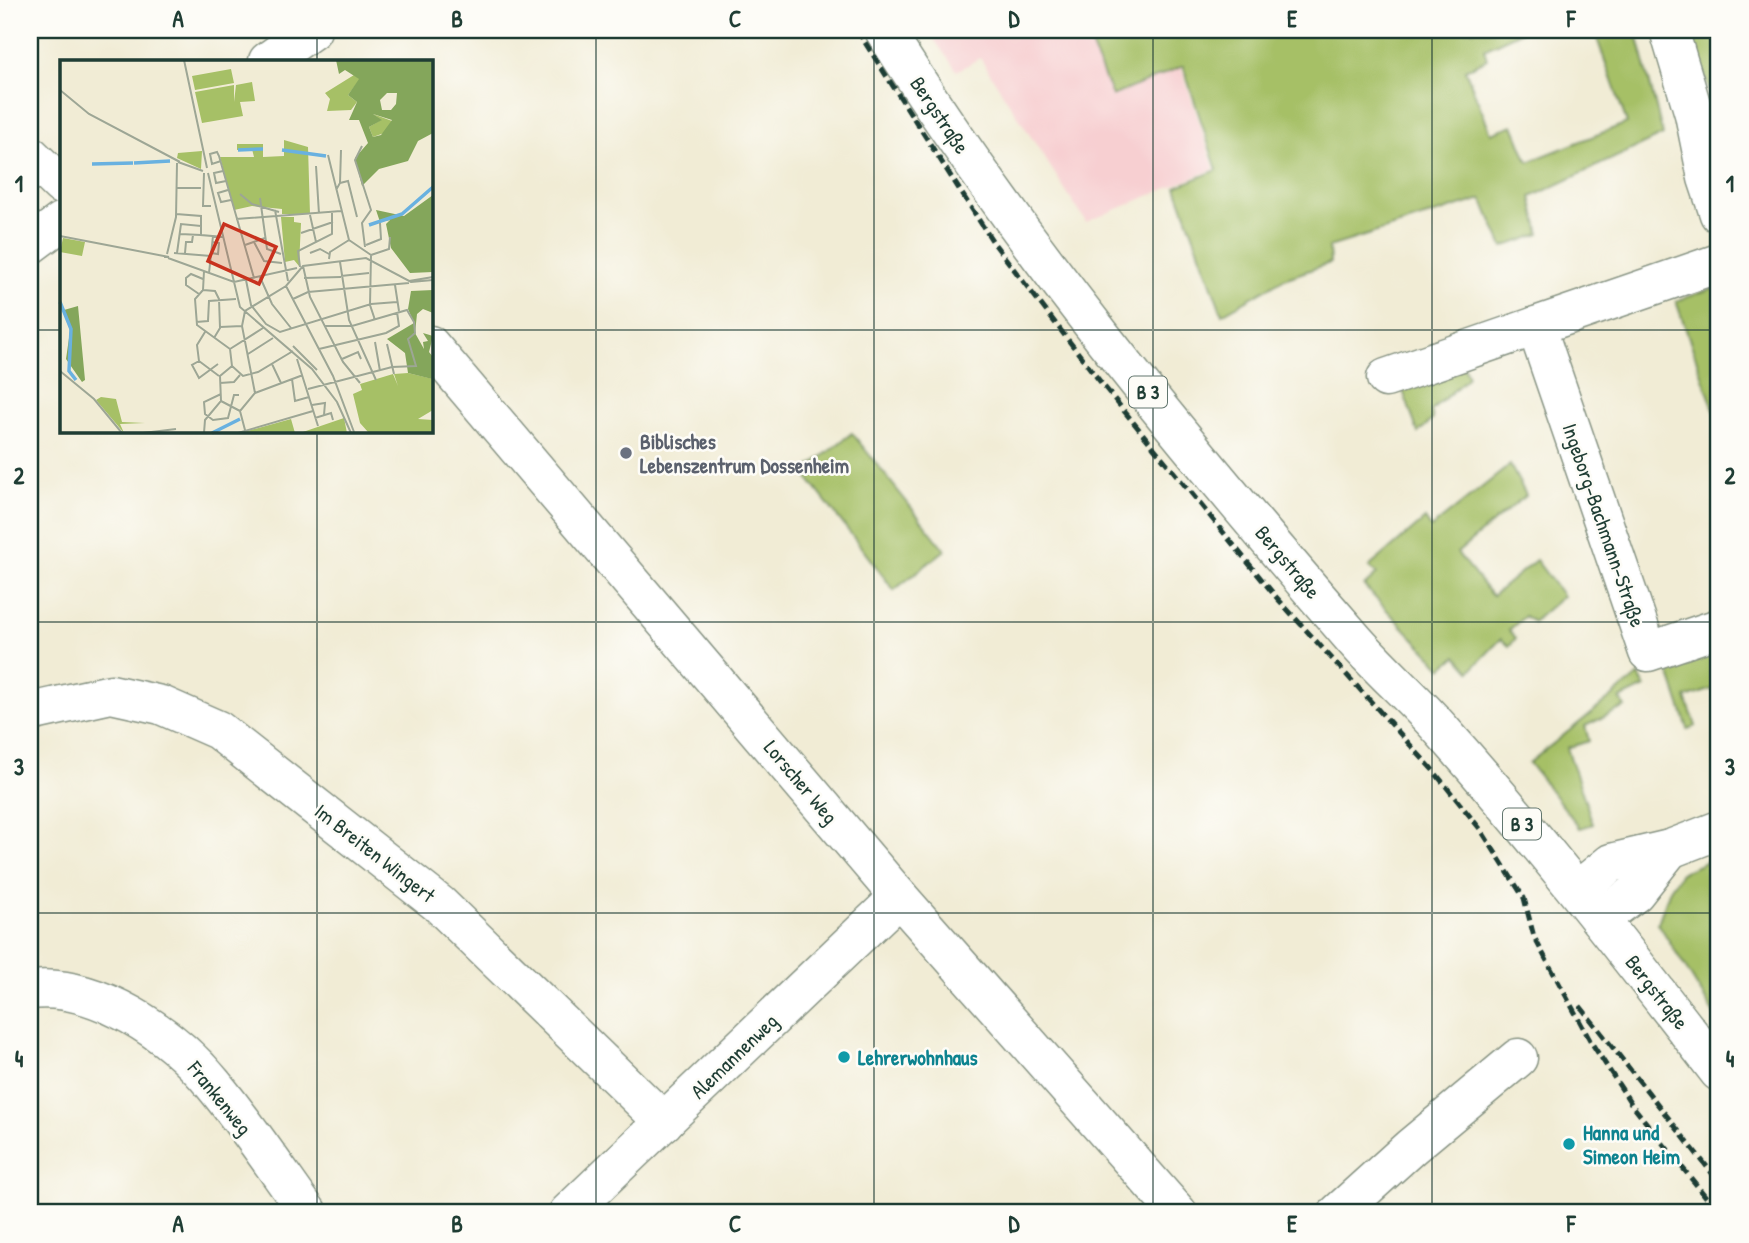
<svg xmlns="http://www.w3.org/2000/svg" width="1749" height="1243" font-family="'Patrick Hand',sans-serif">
<rect width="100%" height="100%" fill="#fdfcf7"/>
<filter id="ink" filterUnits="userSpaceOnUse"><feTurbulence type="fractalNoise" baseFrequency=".0143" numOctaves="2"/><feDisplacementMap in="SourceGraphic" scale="14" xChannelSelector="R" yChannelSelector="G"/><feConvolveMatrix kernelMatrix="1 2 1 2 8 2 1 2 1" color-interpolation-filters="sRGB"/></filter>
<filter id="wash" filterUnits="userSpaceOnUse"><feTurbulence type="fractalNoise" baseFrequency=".00686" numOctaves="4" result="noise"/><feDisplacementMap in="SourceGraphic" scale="28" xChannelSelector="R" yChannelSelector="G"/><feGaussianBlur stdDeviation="1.57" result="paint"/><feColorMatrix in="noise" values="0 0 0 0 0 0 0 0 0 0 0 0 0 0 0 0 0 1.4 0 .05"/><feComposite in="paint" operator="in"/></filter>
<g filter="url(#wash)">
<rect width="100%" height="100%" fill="#f1ecd5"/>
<!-- built -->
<polygon fill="#f7cfd1" points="927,30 1084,30 1112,97 1181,67 1214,169 1086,222 980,58 957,71"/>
<!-- green -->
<g fill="#a6c066" stroke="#627e4d" stroke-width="2">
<polygon points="1085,30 1524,30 1484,49 1487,59 1465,70 1491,133 1513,125 1528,162 1627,123 1594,30 1636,30 1663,135 1531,197 1540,234 1503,247 1482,199 1329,247 1330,263 1284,279 1222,314 1176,187 1217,170 1183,66 1112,96"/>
<polygon points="1688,30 1719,30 1719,91 1711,94"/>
<polygon points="1716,287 1719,296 1719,424 1676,301"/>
<polygon points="1463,365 1468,377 1431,411 1433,419 1418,433 1401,385"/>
<polygon points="852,433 945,550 894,590 803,472"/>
<polygon points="1510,465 1526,495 1457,553 1492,596 1536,560 1563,596 1533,622 1525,616 1509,630 1516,638 1509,646 1501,639 1470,671 1457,656 1442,668 1364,586 1377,574 1369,567 1425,519 1431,528"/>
<polygon points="1719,648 1719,687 1686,698 1696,726 1688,729 1667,666"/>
<polygon points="1639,675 1645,687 1620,699 1625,707 1585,726 1589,741 1567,748 1593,824 1580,828 1529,763"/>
<polygon points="1719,856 1719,1022 1658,923 1670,889 1681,873"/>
</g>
</g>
<g filter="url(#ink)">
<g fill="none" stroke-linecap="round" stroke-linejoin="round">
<defs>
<g id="street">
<polyline points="1669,30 1694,114 1707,178 1719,214"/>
<polyline points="268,61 312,30"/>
<polyline points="30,155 61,185"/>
<polyline points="30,245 61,222"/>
<polyline points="1719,263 1536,326 1648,652 1719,628"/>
<polyline points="430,345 899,897 1178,1213"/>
<polyline points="1386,378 1536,326"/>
<polyline points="30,712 111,694 161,705 218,730 439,904 664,1122"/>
<polyline points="1578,890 1611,863 1670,849 1719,830"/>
<polyline points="1600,919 1635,893 1670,849"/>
<path d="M30 990C96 982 172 1034 213 1084 247 1125 277 1170 308 1213"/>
<polyline points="568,1213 899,897"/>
<polyline points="1338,1213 1411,1147 1518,1058"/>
</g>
<path id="primary" d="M884 30C1019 244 1185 445 1351 636 1380 670 1415 699 1444 733 1541 842 1630 957 1719 1072"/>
</defs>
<!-- street casing -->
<use href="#street" stroke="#889484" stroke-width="41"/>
<!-- primary casing -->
<use href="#primary" stroke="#889484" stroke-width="41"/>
<!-- street -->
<use href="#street" stroke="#fff" stroke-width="38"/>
<!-- primary -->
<use href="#primary" stroke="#fff" stroke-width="38"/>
<!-- rail -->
<g stroke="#1f3d34" stroke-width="5" stroke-dasharray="10 5" stroke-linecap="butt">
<polyline points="857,30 993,242 1102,384 1277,598 1432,769 1481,830 1524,898 1534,937 1591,1042 1632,1105 1719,1213"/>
<polyline points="1580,1006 1719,1182"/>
</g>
</g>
</g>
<!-- grid -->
<path fill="none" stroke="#1f3d34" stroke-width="2" stroke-opacity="0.55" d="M317 30V61M596 30V1213M874 30V1213M1153 30V1213M1432 30V1213M30 330H61M430 330H1719M317 430V1213M30 622H1719M30 913H1719"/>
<!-- markers -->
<circle fill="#6b7280" stroke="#fdfcf7" stroke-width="2.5" cx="626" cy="453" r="7"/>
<g fill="#0f9aa8" stroke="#fdfcf7" stroke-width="2.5">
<circle cx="844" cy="1057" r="7"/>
<circle cx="1569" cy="1144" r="7"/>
</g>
<g text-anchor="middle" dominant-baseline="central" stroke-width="5" stroke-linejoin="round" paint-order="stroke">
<!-- shield labels -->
<g fill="#fdfcf7" stroke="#62766e" stroke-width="2">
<rect x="1129" y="376.5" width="38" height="31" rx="5"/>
<rect x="1503" y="808.5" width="38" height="31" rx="5"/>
</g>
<g font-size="19" font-weight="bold" fill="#1f3d34">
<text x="1148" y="392">B 3</text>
<text x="1522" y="824">B 3</text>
</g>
<!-- street labels -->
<g font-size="21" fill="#1f3d34" stroke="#fdfcf7">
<text transform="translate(940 115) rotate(56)">Bergstraße</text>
<text transform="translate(1604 525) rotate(71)">Ingeborg-Bachmann-Straße</text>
<text transform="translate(1288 562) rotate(50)">Bergstraße</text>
<text transform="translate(801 782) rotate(50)">Lorscher Weg</text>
<text transform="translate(375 853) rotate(38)">Im Breiten Wingert</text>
<text transform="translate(1657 992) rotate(52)">Bergstraße</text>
<text transform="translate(734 1056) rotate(-44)">Alemannenweg</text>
<text transform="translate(220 1098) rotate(51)">Frankenweg</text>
</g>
<!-- worship labels -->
<g font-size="21" font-weight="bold" fill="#5b616d" stroke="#fdfcf7" text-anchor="start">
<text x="640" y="441">Biblisches<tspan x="640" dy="24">Lebenszentrum Dossenheim</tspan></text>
</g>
<!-- culture labels -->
<g font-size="21" font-weight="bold" fill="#0d838f" stroke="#fdfcf7" text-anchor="start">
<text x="858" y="1057">Lehrerwohnhaus</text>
<text x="1583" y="1132">Hanna und<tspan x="1583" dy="24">Simeon Heim</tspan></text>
</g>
</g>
<!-- overview -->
<g transform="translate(60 60)">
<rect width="373" height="373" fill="#f1ecd5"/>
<path d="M171 9 174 23 135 30 132 16ZM294 15 300 19 288 35 297 42 291 50 267 51 270 39 265 33ZM192 22 195 41 180 42 183 56 142 63 135 32 174 25V42L176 25ZM313 54 332 61 324 73 313 77 309 67 321 60ZM224 80 248 87 250 154H222V149L192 146 174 150 160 97H194L192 89 177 90V84H203V97L224 96ZM142 91 141 109 117 98 118 93ZM221 157H234V162L241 163 239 206 234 200 225 202ZM3 178 25 182 22 196 0 192ZM348 313 373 319V350L358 359 373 360V373L308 372 300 363 293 334 302 330 300 324 333 314 338 326 334 314ZM41 337 56 339 62 362 85 363 60 364 64 373 36 340ZM284 358 287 373H240ZM231 359 235 373H180Z" fill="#a6c066"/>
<path d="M276 0H373V73L358 81 348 101 319 109 302 126 295 98 308 83 299 60H289L297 42 288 35 299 19 285 10 279 14ZM327 33H337L336 44 331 50H322L320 40ZM313 54 332 60 321 75 313 77 309 67 322 60ZM373 135V212L350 213 331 188 326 164 330 160 320 162 316 150 344 156ZM373 230V253L363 249 357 254 355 273 364 289 363 282 368 281 363 273 373 276 369 292 373 297 372 319 348 313 345 293 327 279 354 263 348 249 351 231ZM18 246 25 320 22 322 6 299 10 271 4 250Z" fill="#84a65b" fill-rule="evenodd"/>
<path fill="none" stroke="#69b1e0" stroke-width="3.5" d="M178 90 203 89M222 90 266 96M74 103 110 101M32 104 73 103M309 165 342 154 373 127M0 242 11 269 9 311 16 320M152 373 180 359"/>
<path fill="none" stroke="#9da695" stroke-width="2" d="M124 0 147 108M0 30 29 54 120 102M302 86 295 100 311 150 302 163 305 187M268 95 289 180M161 101 152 104 150 94 157 92 159 96 194 218M118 102 143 111M256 106 259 154M163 111 154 113 156 123 166 121M144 113 143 146H151M148 113 180 247 252 309 277 342 291 373M280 123 288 121 297 157M116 128H141M168 130 158 133 161 142 171 140M276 130 280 123 281 90M180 134 192 144 219 152M200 138 207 189 221 194M215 150 228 221M116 154 141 156V175L164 177M250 155 256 182M176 159 281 151M241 173 273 162M120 174 141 175M0 176 109 197H104M289 180 311 195M194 182 204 201 222 203M185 185 205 178M306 185 321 179 320 163M114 193 151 196M117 193 121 164 141 166M125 193 126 182H132L133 175M151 193 158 194 159 183 152 182M250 193 260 189 269 194M107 194 116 157 117 103M311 195 310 245 315 260M311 195 329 189 330 177M108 198 174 222 237 208M269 199 270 192 289 180M280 202 289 260 316 320M243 206 250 237 283 302 300 323M240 207 238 191 272 174V152M144 211 143 230 135 239 137 265 170 289M149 213 153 176M281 216 309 213M200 217 212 244 231 268M244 218 281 217M186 220 191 245 206 264 220 272 311 244 337 242M349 221 373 217M335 225 339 251M226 226 273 316 294 372M143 230 155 231 159 239 160 268 154 278M139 234 126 225V218L131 214 143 219M233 239 248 232 349 223M136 262 148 261 149 241 176 239M160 267 182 266M145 272 137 285 139 301 159 316M315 282 320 311M327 284 334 314M233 286 257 310M170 289 172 306 183 316 198 312 233 291M170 289 203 268M259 289 326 273 339 266 337 252M188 294 213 278M237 299 258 366M282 299 298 292 301 299M139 301 132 305 139 318 158 304M212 304 221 323M0 311 34 339 62 373M232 319 235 341 249 337M160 323 174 322 180 315M248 329 332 307 356 306 348 279 355 273 354 262 347 250 292 266H265M195 333 243 315M161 334 144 342 145 354 153 360 168 358 174 335H179M161 341 180 351M252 345 265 343 264 355M255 358 271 353 273 360M185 370 180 351 195 333 182 266 185 251 226 226 243 206 306 198 351 222 373 220M83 373 116 369M144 373 145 360 161 341 160 316 172 306M178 373 253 351"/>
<path fill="#c8321e" fill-opacity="0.15" stroke="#c8321e" stroke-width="3.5" d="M164 164 216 187 199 224 148 201Z"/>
<rect width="373" height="373" fill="none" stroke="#1f3d34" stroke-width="3.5"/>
</g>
<!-- margin -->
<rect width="1749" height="1243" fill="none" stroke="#fdfcf7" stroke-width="77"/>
<rect x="38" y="38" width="1672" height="1166" fill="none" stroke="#1f3d34" stroke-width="2.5"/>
<g font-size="23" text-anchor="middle" font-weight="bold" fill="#1f3d34">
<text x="178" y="27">A</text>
<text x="457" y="27">B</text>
<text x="735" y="27">C</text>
<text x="1014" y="27">D</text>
<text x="1292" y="27">E</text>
<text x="1571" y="27">F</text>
<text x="19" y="192">1</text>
<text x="1730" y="192">1</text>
<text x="19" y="484">2</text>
<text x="1730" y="484">2</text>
<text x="19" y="775">3</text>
<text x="1730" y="775">3</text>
<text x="19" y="1067">4</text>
<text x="1730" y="1067">4</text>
<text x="178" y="1232">A</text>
<text x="457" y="1232">B</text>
<text x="735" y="1232">C</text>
<text x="1014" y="1232">D</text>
<text x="1292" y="1232">E</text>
<text x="1571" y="1232">F</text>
</g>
</svg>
